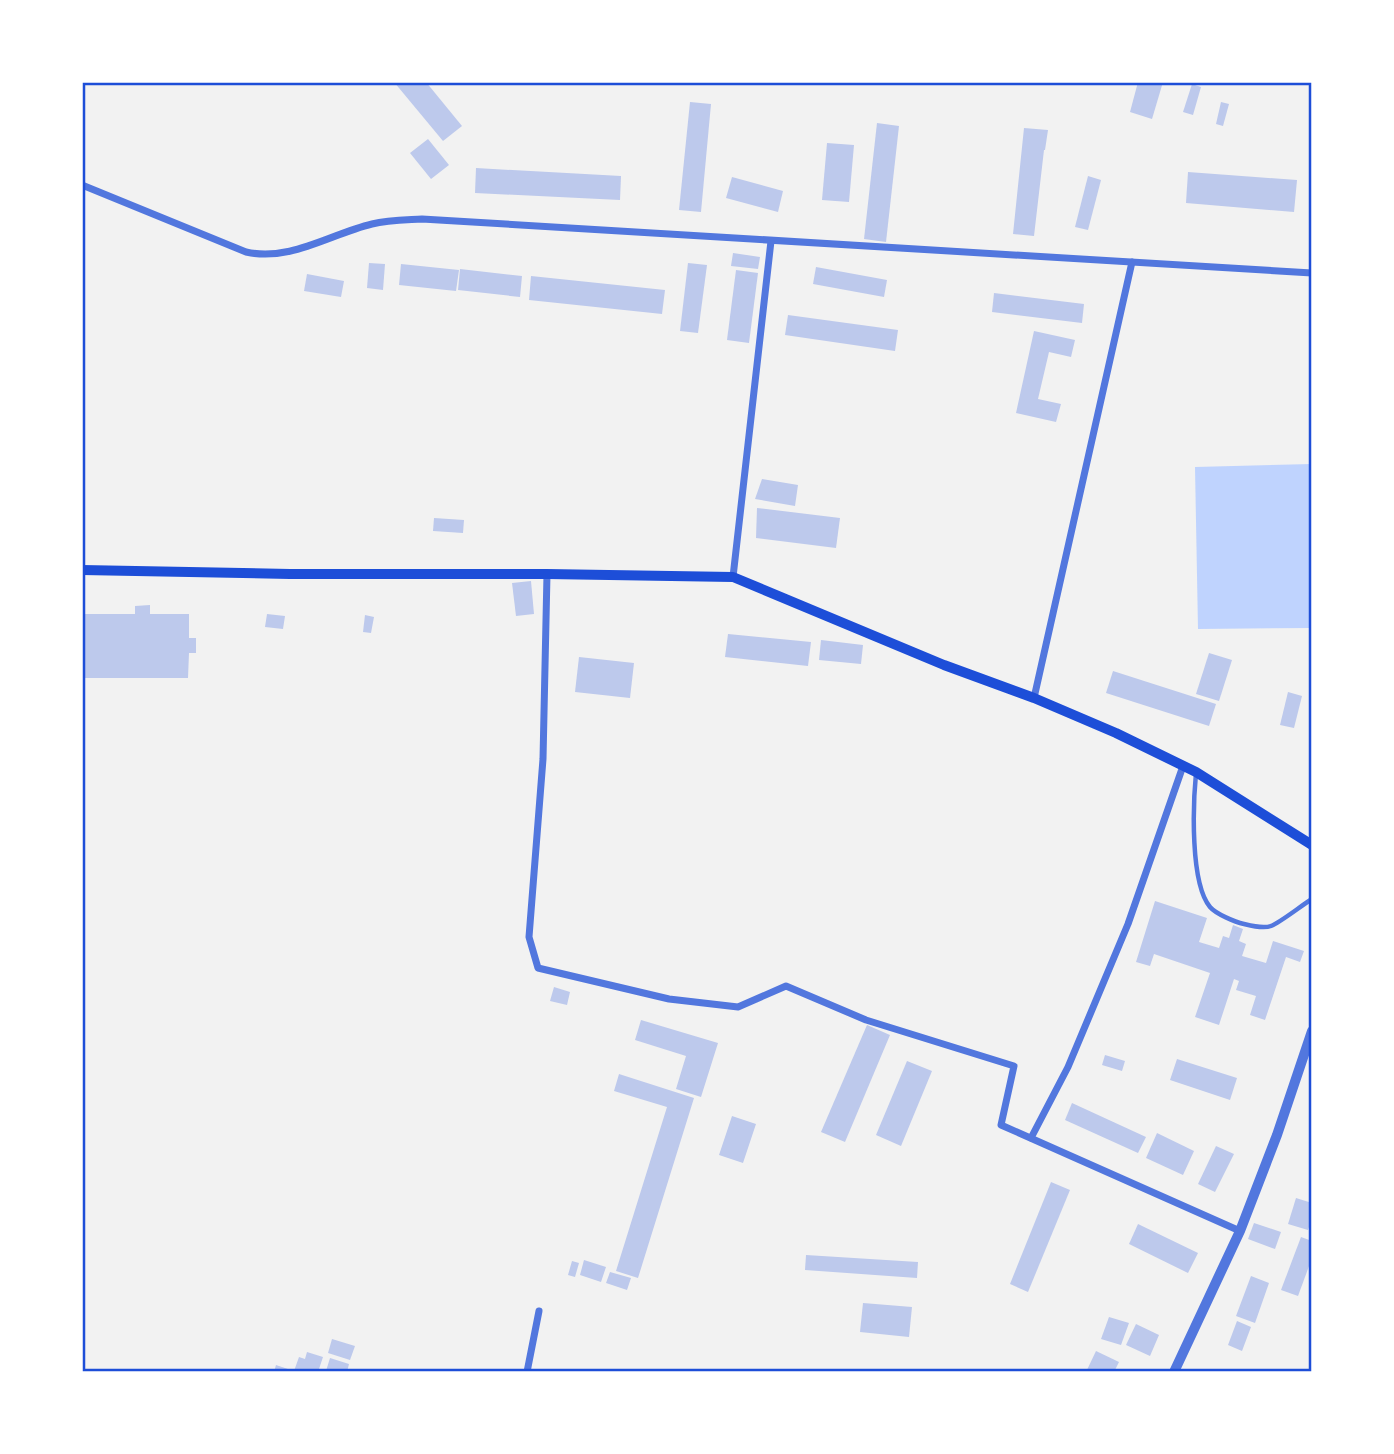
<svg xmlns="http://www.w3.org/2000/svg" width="1394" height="1454" font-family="Ubuntu,sans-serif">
<rect width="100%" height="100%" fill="#f2f2f2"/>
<!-- water -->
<polygon fill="#bfd3fe" points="1312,464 1312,628 1198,629 1195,467"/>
<!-- building -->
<g fill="#bdc9ec">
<polygon points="394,82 426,82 462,126 443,141"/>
<polygon points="1138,82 1163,82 1152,119 1130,112"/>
<polygon points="1192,84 1201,87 1193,115 1183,112"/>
<polygon points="690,102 711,104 701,212 679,210"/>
<polygon points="1221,102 1229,104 1223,126 1216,124"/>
<polygon points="877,123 899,126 886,242 864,239"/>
<polygon points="1024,128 1048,130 1045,150 1044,150 1034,236 1013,234"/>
<polygon points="428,139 449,165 431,179 410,153"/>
<polygon points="827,143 854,145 849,202 822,200"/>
<polygon points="476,168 621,176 620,200 475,193"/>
<polygon points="1188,172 1297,180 1294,212 1186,203"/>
<polygon points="1088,176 1101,180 1088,230 1075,227"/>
<polygon points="732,177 783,191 778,212 726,198"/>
<polygon points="733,253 760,257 758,269 731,266"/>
<polygon points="369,263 385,264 383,290 367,288"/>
<polygon points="688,263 707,265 698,333 680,331"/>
<polygon points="401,264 459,270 456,291 399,285"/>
<polygon points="816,267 887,280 884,297 813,284"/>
<polygon points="460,269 522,276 520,297 458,290"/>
<polygon points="736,270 758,273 749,343 727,340"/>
<polygon points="307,274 344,281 341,297 304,291"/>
<polygon points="531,276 665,290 662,314 529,300"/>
<polygon points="994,293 1084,304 1082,323 992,312"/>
<polygon points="788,315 898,330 895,351 785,335"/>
<polygon points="1034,331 1075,340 1071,357 1049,352 1038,399 1061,404 1056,422 1016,413"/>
<polygon points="762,479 798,485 795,506 755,499"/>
<polygon points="757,508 840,518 836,548 756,538"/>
<polygon points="434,518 464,520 463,533 433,531"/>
<polygon points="531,581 534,614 516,616 512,583"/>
<polygon points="150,605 150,614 189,614 189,638 196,638 196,653 189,653 188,678 82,678 82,614 135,614 135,606"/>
<polygon points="267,614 285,616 283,629 265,627"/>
<polygon points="365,615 374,617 371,633 363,632"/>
<polygon points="728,634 811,642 808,666 725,657"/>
<polygon points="821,640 863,645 861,664 819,660"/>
<polygon points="1209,653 1232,660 1219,701 1196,694"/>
<polygon points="579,657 634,663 630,698 575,692"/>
<polygon points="1113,671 1216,704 1209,726 1106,693"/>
<polygon points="1288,692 1302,696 1294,728 1280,725"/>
<polygon points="1155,901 1207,918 1199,942 1219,948 1223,936 1229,938 1233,925 1243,929 1239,941 1246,944 1242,956 1266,963 1273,941 1304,951 1300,962 1286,957 1265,1020 1250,1015 1256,996 1236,990 1239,981 1234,979 1219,1025 1195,1017 1210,973 1154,954 1150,966 1136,962"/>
<polygon points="554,987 570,992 567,1005 550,1001"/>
<polygon points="641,1020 718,1043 701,1097 676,1089 686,1056 635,1040"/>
<polygon points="867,1025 890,1035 845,1142 821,1132"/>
<polygon points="1105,1055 1125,1061 1122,1071 1102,1065"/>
<polygon points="1177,1059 1237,1078 1230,1100 1170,1080"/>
<polygon points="907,1061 932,1071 901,1146 876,1135"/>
<polygon points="619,1074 694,1098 638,1278 616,1271 667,1107 614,1091"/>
<polygon points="1072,1103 1146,1137 1138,1153 1065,1120"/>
<polygon points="732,1116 756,1124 743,1163 719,1155"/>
<polygon points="1157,1133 1194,1151 1183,1175 1146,1158"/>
<polygon points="1216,1146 1234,1154 1215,1192 1198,1184"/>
<polygon points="1051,1182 1070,1190 1028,1292 1010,1284"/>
<polygon points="1296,1198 1312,1203 1312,1218 1308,1230 1288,1224"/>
<polygon points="1254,1223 1281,1232 1275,1249 1248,1239"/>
<polygon points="1138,1224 1198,1253 1188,1273 1129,1244"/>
<polygon points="1301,1237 1312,1241 1312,1258 1298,1296 1281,1290"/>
<polygon points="806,1255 918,1262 917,1278 805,1270"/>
<polygon points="584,1260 606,1267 601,1282 580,1275"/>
<polygon points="572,1261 579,1263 575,1277 568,1275"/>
<polygon points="610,1272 631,1278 627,1290 606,1283"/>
<polygon points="1251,1276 1269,1283 1255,1323 1236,1316"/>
<polygon points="863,1303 912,1307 909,1337 860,1332"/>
<polygon points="1109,1317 1129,1323 1121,1345 1101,1339"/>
<polygon points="1237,1321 1251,1327 1242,1351 1228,1345"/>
<polygon points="1136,1324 1159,1335 1150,1356 1126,1345"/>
<polygon points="332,1339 355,1346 350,1360 328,1353"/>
<polygon points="1096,1351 1119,1362 1114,1372 1086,1372"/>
<polygon points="307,1352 323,1357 319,1369 326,1371 330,1358 349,1364 347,1372 274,1372 276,1365 294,1371 299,1357 305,1359"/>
</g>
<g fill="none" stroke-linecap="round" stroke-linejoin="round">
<!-- service -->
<path stroke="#5277de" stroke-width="4.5" d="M1196 773C1193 804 1190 883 1210 907 1216 914 1235 922 1244 924 1252 926 1263 929 1271 926 1281 922 1302 905 1312 899"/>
<!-- minor -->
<g stroke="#5277de" stroke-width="7">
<path d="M82 185 246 252C290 262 330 234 372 224 388 220 406 220 422 219L1312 273"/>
<polyline points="547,574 543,759 529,937 538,968 669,999 738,1007 786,986 866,1020 1014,1066 1001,1125 1240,1231"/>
<polyline points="733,577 771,241"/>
<polyline points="1034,698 1132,262"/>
<polyline points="1031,1138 1068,1067 1128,924 1183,766"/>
<polyline points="527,1372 539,1311"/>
</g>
<!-- tertiary -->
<polyline stroke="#5277de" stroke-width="10" points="1174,1372 1240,1231 1277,1135 1312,1031"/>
<!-- secondary -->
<polyline stroke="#1d4ed8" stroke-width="10" points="82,570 290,574 547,574 733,577 944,665 1034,698 1116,733 1196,772 1312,845"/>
</g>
<!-- border -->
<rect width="1394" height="1454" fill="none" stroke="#ffffff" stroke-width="168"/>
<rect x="84" y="84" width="1226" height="1286" fill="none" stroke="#1d4ed8" stroke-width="2.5"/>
</svg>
